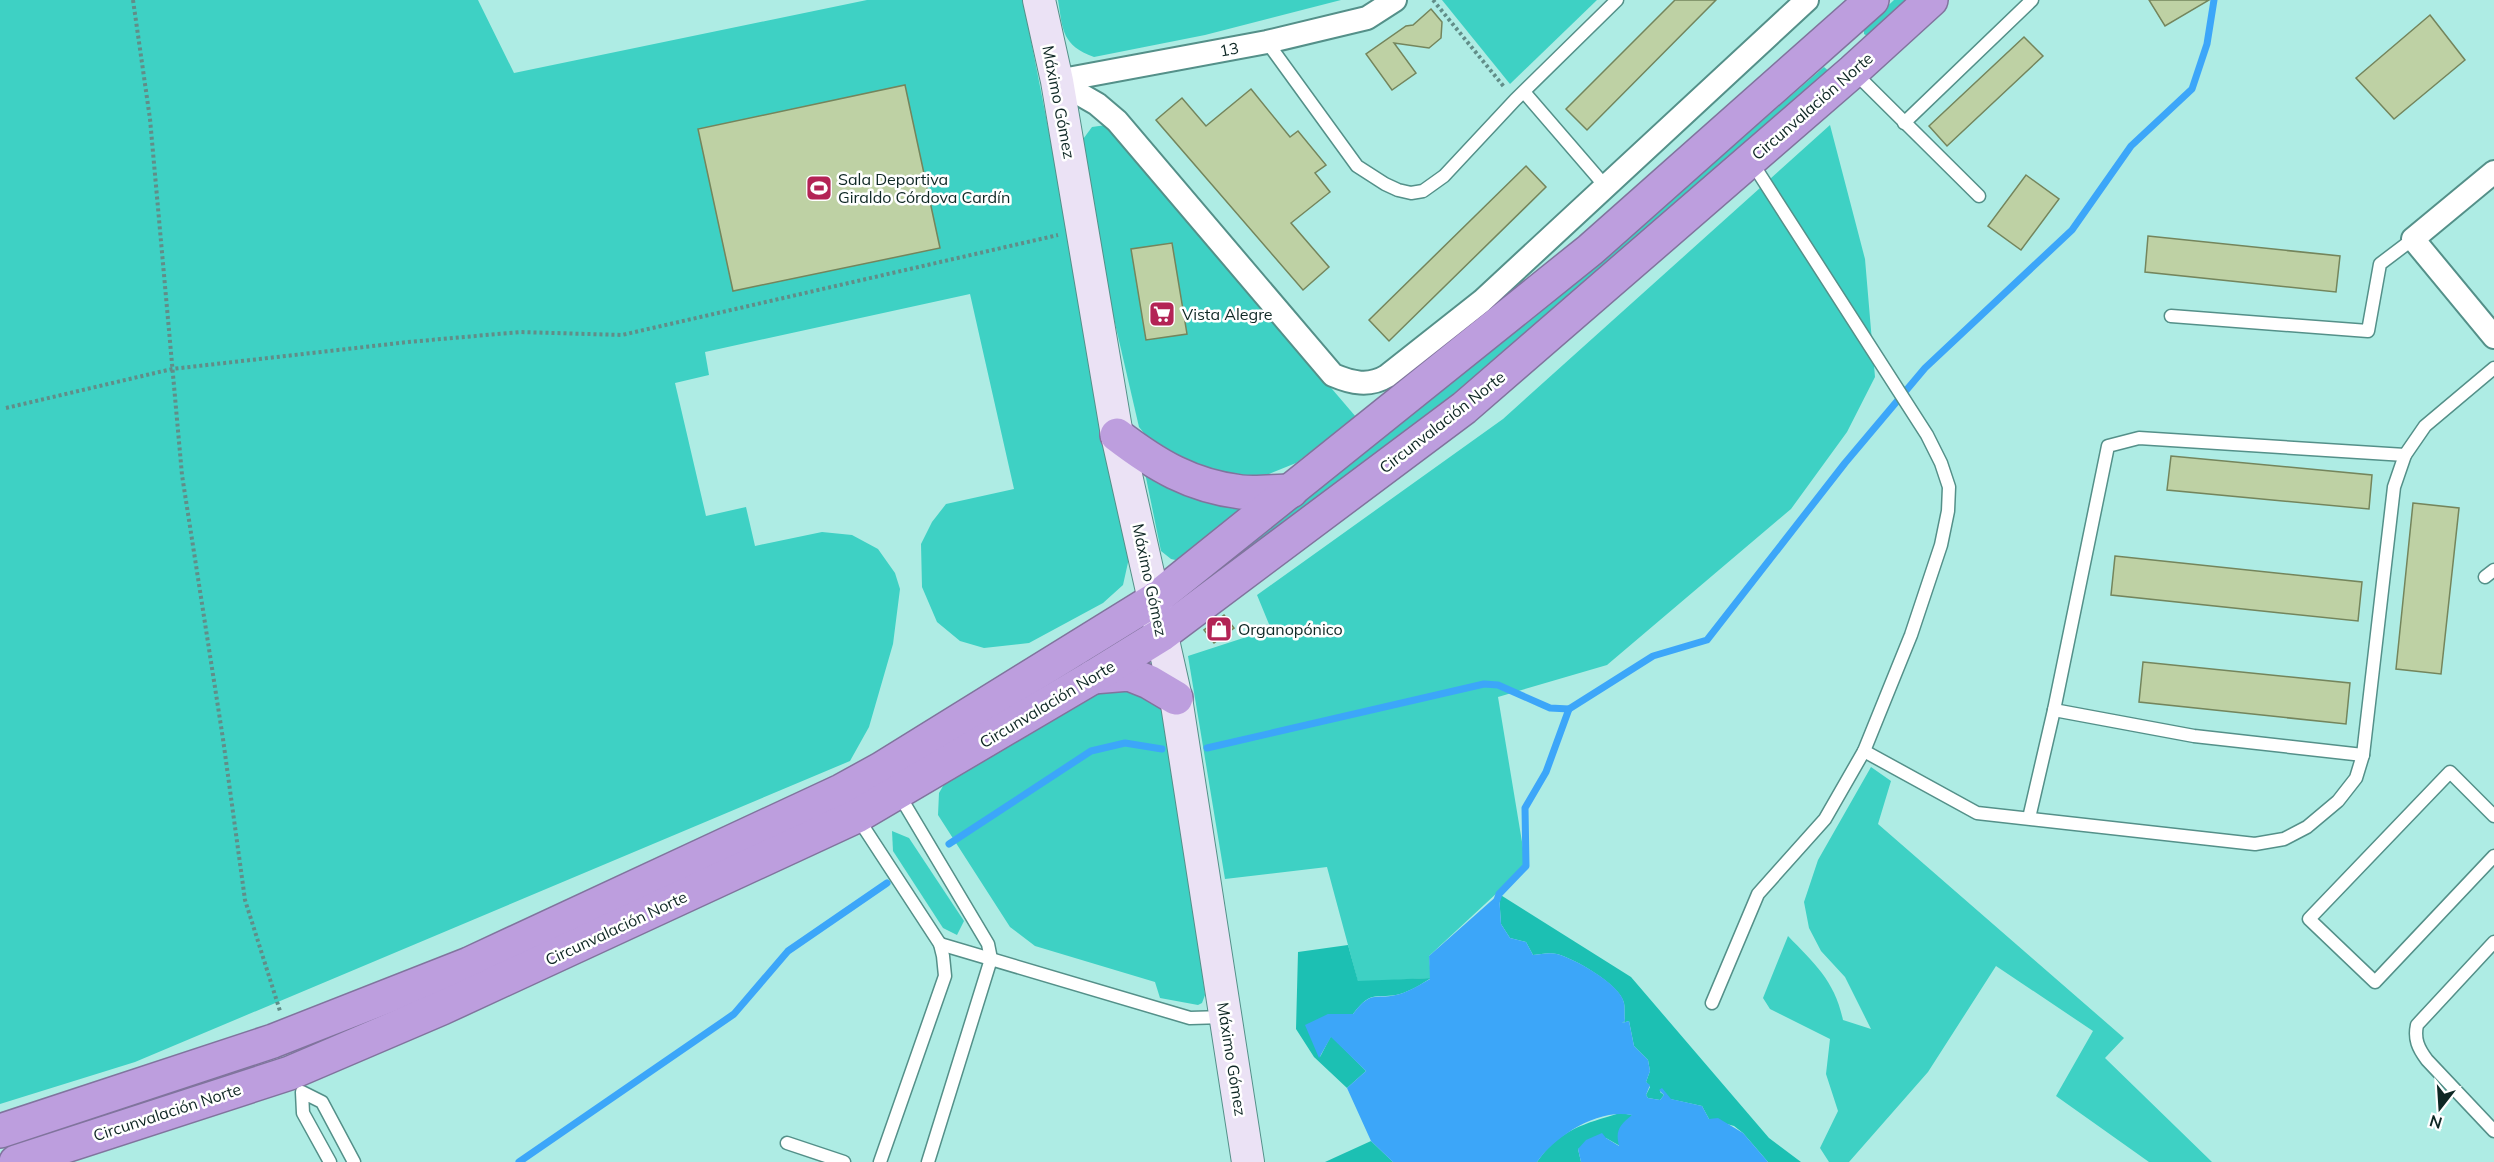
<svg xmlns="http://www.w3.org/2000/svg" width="2494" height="1162" font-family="Mulish,sans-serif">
<rect width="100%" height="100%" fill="#aeece4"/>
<!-- green -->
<g fill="#3ed1c4">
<polygon points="0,0 478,0 514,73 867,0 1023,0 1131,549 1123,585 1103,603 1029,643 984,648 960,641 937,622 922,587 921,544 932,522 946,504 1014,489 970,294 705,352 709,375 675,383 706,516 746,507 755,546 822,532 852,535 878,549 895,573 900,589 893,644 869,727 850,761 135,1062 0,1104"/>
<path d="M1058 0H1341L1205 35 1094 57C1062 45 1063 31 1058 0Z"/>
<polygon points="1442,0 1597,0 1510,84"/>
<polygon points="1894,0 1910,0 1869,37 1864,34 1864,28"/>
<polygon points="1824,67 1831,73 1646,237 1433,412 1202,585 1201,582 1428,401 1725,153"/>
<polygon points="1106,125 1356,417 1296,463 1264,476 1247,479 1225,478 1158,450 1139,427 1089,211 1078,146 1092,127"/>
<polygon points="1830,125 1865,259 1875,377 1847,432 1791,509 1607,665 1498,697 1526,866 1429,956 1431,978 1358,982 1327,867 1225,879 1188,656 1271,629 1257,595 1503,419"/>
<polygon points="1144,468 1256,501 1180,561 1171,559 1161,551"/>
<polygon points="1114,683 1171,705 1205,995 1202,1003 1198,1005 1160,998 1155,982 1035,946 1010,927 938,815 939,793 947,779"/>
<path d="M1871 767 1891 781 1878 824 2124 1038 2105 1058 2212 1162H2149L2056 1096 2093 1031 1996 966 1928 1072 1849 1162H1829L1820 1148 1838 1111 1826 1074 1830 1039 1770 1009 1763 998 1788 936C1814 963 1835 981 1843 1020L1871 1029 1845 977 1821 951 1809 928 1804 902 1818 860Z"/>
<polygon points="892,831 909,838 964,921 957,935 943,928 893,851"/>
</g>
<!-- forest -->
<g fill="#1cc0b3">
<path d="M1499 894 1631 977 1769 1138 1801 1162H1768L1743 1133 1734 1126 1709 1119 1702 1106 1670 1099 1662 1089 1660 1092 1664 1095 1660 1100 1648 1098 1646 1095 1650 1087 1646 1082 1650 1071 1648 1060 1634 1046 1629 1021 1622 1023 1625 1021C1624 1015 1625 1008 1624 1003 1620 984 1573 958 1557 954 1549 952 1541 954 1533 955L1526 942 1510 938 1501 924Z"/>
<path d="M1348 945 1358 981 1431 978C1422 984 1410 991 1400 994 1377 1000 1372 988 1353 1014H1328L1320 1057 1331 1036 1366 1071 1347 1088 1314 1057 1296 1029 1298 952Z"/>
<path d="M1620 1113 1632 1115 1620 1146 1606 1138 1578 1149 1581 1162H1537C1560 1129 1584 1124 1620 1113Z"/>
<polygon points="1371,1141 1393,1162 1325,1162"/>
</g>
<!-- water -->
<path fill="#3ca6f9" d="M1499 894 1501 924 1510 938 1526 942 1533 955C1541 954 1550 952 1557 954 1573 958 1621 984 1624 1003 1625 1009 1624 1014 1625 1021L1622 1023 1629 1021 1634 1046 1648 1060 1650 1071 1646 1082 1650 1085 1646 1095 1648 1098 1660 1100 1664 1095 1659 1090 1662 1088 1671 1099 1702 1106 1709 1119 1718 1118 1743 1133 1768 1162H1581L1578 1149 1586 1140 1602 1133 1606 1138 1619 1146C1615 1130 1620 1125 1632 1115 1598 1108 1555 1136 1537 1162H1393L1371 1141 1347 1088 1366 1071 1331 1037 1319 1058 1305 1025 1328 1014H1353C1372 988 1377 1001 1400 994 1410 991 1421 984 1430 979L1429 956Z"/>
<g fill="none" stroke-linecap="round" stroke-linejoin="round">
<!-- stream -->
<g stroke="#3ca6f9" stroke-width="7">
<polyline points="1207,748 1484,684 1498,685 1550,708 1569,709"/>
<polyline points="949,844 1091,751 1125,743 1162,749"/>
<polyline points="1497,900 1499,894 1526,866 1525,808 1546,772 1569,709 1653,656 1707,640 1845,463 1925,368 2072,230 2131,146 2192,89 2207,44 2214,0"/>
<polyline points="519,1162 734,1014 788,951 887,883"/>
</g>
</g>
<!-- building -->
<g fill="#bed1a4" stroke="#74855c" stroke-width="1.5">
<polygon points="1675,0 1716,0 1587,130 1566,109"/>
<polygon points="2149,0 2209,0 2165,26"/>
<polygon points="1431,9 1442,22 1441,38 1429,48 1394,43 1416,73 1392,90 1366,54 1406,26 1413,25"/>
<polygon points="2430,15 2465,60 2394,119 2356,78"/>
<polygon points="2024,37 2043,56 1947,146 1929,126"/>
<polygon points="905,85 940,248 733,291 698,129"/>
<polygon points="1251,89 1290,137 1298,131 1326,165 1315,173 1330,192 1291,223 1329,267 1303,290 1156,120 1182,98 1206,126"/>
<polygon points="1526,166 1546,187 1389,341 1369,320"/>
<polygon points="2026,175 2059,199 2021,250 1988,226"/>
<polygon points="2148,236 2340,256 2336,292 2145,272"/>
<polygon points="1172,243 1187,334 1146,340 1131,249"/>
<polygon points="2171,456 2372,475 2369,509 2167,490"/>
<polygon points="2413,503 2459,508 2441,674 2396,669"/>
<polygon points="2115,556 2362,582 2358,621 2111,595"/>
<polygon points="1224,615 1234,628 1214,643 1204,630"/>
<polygon points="2143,662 2350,683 2346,724 2139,702"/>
</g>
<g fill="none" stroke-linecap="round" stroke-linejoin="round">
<defs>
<g id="lane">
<polyline points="1267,42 1357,166 1385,184 1398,190 1411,193 1423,191 1444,176 1515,100 1617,0"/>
<polyline points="1854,72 1979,196"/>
<polyline points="1524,92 1606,187"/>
<polyline points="1904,123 2032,0"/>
<polyline points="2171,316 2368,331 2380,264 2413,239"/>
<polyline points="2485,577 2494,570"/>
<polyline points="2054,710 2194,736 2363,755"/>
<polyline points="1864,751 1977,813 2255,844 2284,839 2307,827 2338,801 2356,778 2363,755 2394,487 2405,455 2425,426 2494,368"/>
<polyline points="898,793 988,944 991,959 928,1162"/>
<polyline points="2494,816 2450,772 2309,919 2375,982 2494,856"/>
<polyline points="857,817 940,944 943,956 945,976 880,1162"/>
<polyline points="2029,818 2054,710 2108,446 2139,438 2405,455"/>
<path d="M2494 942 2417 1025C2414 1039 2418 1048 2427 1060L2494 1131"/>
<polyline points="940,944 1190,1018 1224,1017"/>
<polyline points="1712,1003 1758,894 1825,819 1864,751 1911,635 1941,545 1948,511 1949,487 1941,463 1927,435 1751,161"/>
<polyline points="787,1143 844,1162"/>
<polyline points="330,1162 303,1113 302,1092 322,1102 354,1162"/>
</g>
<g id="street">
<path d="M1057 81 1097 104 1117 121 1333 375C1352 383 1369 387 1387 376L1482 301 1807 0"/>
<polyline points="1057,81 1267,42 1367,18 1395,0"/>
<polyline points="2494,172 2413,239 2494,337"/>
</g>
<polyline id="secondary" points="1039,0 1057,81 1117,435 1176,698 1248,1162"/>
<g id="highway">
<path d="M1117 435C1156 465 1191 486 1241 492 1257 494 1275 491 1291 491"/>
<polyline points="1093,677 1129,674 1149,682 1176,698"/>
<polyline points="0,1131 273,1041 469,964 841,791 881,769 1154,600 1590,250 1872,0"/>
<polyline points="16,1162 290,1073 442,1008 857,816 1093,677 1161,635 1464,408 1853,71 1931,0"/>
</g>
</defs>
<!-- lane casing -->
<use href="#lane" stroke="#549089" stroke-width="15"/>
<!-- street casing -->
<use href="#street" stroke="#549089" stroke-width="26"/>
<!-- secondary casing -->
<use href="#secondary" stroke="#549089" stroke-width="34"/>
<!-- highway casing -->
<use href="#highway" stroke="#80749d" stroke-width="36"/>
<!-- path -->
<g stroke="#618d88" stroke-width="4" stroke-dasharray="3 3" stroke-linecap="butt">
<polyline points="133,0 150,119 182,475 223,739 245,900 280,1011"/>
<polyline points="1433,0 1505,88"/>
<polyline points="6,408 172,369 408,342 520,332 622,335 1058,235"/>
</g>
<!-- lane -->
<use href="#lane" stroke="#fff" stroke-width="12"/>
<!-- street -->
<use href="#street" stroke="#fff" stroke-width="22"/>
<!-- secondary -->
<use href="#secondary" stroke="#ebe2f5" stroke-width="32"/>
<!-- highway -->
<use href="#highway" stroke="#bd9ede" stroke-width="33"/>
</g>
<!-- icons -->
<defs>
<symbol id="stadium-square" viewBox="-11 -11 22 22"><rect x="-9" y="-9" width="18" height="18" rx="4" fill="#b32355" stroke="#fff"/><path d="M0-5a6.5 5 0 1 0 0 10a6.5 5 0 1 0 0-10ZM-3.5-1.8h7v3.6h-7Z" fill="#fff"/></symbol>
<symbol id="supermarket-square" viewBox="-11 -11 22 22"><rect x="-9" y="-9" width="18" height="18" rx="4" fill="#b32355" stroke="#fff"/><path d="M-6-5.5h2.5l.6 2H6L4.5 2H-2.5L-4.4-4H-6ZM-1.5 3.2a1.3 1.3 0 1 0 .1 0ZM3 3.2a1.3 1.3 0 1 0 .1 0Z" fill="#fff"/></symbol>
<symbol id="shop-square" viewBox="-11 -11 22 22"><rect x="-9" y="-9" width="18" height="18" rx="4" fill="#b32355" stroke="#fff"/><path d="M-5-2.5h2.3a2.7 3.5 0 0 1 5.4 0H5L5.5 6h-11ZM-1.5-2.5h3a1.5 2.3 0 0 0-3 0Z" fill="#fff"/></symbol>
</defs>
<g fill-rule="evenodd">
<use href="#stadium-square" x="804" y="173" width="30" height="30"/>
<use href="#supermarket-square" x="1147" y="299" width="30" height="30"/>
<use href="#shop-square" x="1204" y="614" width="30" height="30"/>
</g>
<g text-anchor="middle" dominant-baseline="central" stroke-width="5" stroke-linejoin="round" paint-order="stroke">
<!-- street labels -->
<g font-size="16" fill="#0e2724" stroke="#fff">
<text transform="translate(1229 49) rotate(-11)">13</text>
<text transform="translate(1059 102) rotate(79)">Máximo Gómez</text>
<text transform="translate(1812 106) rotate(-41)">Circunvalación Norte</text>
<text transform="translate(1442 422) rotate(-38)">Circunvalación Norte</text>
<text transform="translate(1150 580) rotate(78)">Máximo Gómez</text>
<text transform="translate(1047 704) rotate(-31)">Circunvalación Norte</text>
<text transform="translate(616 928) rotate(-25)">Circunvalación Norte</text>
<text transform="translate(1232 1059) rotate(81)">Máximo Gómez</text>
<text transform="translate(167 1112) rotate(-18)">Circunvalación Norte</text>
</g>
<!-- poi labels -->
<g font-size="16" fill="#0e2724" stroke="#fff" text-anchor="start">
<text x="838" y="179">Sala Deportiva<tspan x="838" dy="18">Giraldo Córdova Cardín</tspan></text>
<text x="1182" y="314">Vista Alegre</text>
<text x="1238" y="629">Organopónico</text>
</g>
</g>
<!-- north arrow -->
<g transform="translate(2440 1108) rotate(197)" stroke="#ffffff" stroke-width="4.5" paint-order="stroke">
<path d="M0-4.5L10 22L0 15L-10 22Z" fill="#0e2724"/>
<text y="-9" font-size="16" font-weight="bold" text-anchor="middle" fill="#0e2724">N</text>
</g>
</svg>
